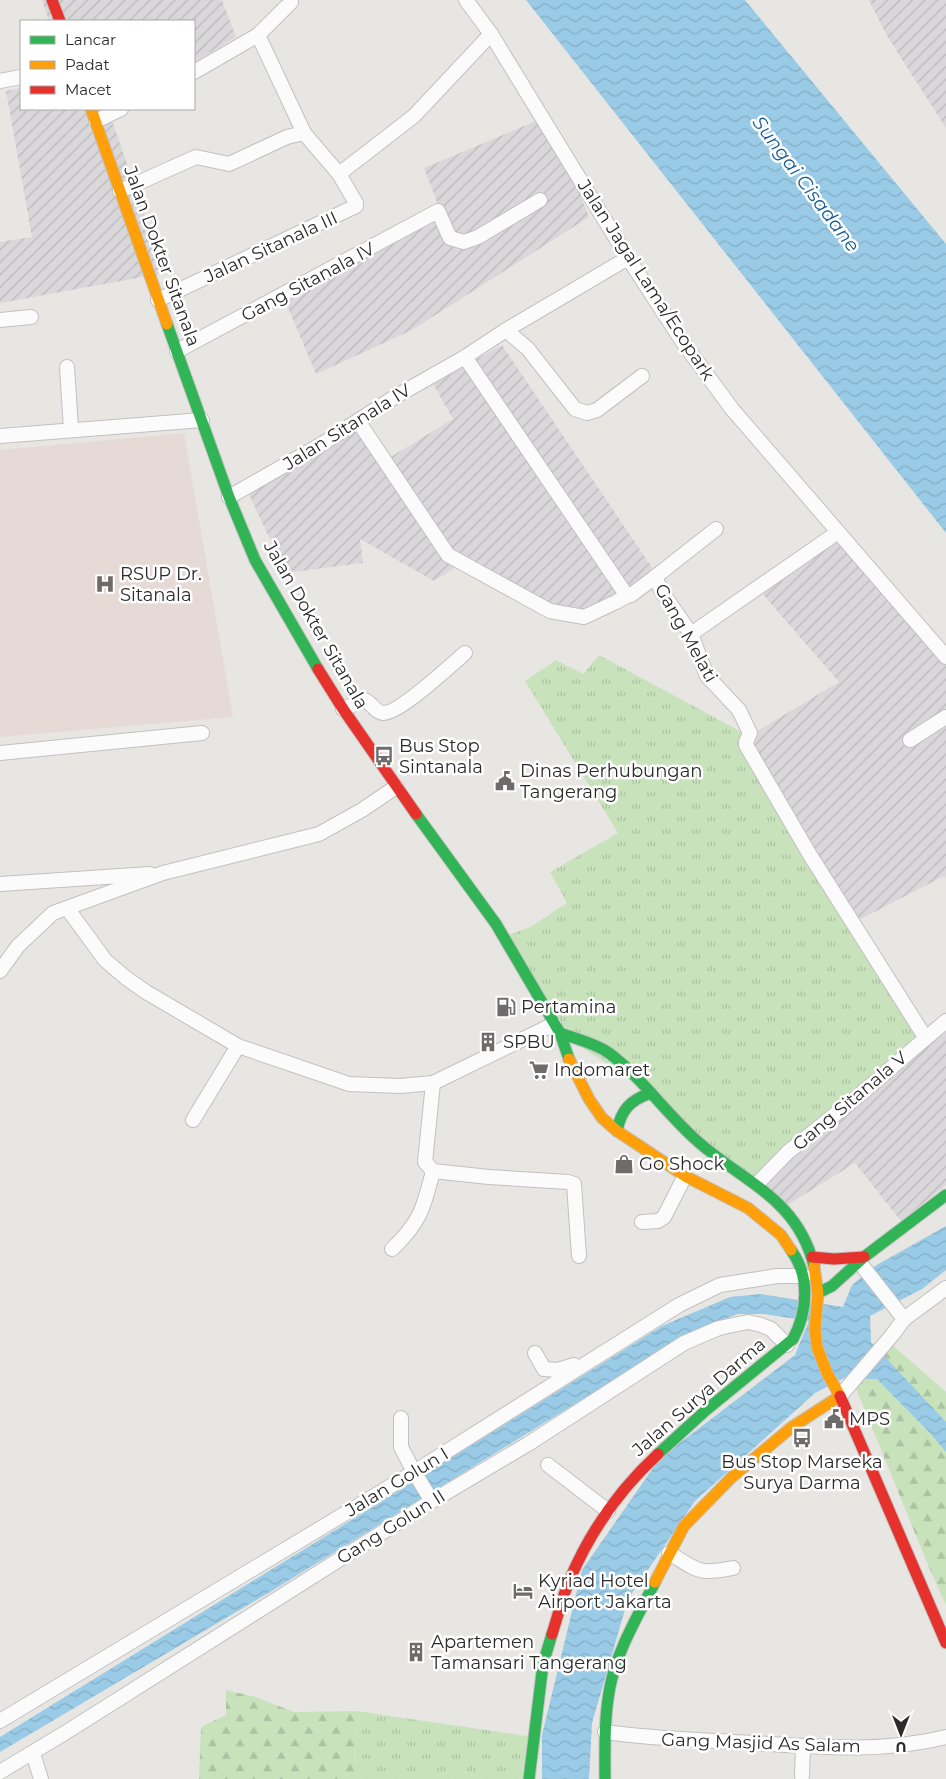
<svg xmlns="http://www.w3.org/2000/svg" width="946" height="1779" font-family="Montserrat,sans-serif">
<defs>
<pattern id="industrial-furrows" width="10" height="10" patternUnits="userSpaceOnUse" patternTransform="scale(1.25)"><rect width="10" height="10" fill="#d9d7d9"/><path d="M-1 1l2-2M0 10L10 0M9 11l2-2" fill="none" stroke="#bab9ba"/></pattern>
<pattern id="grass-tufts" width="24" height="20" patternUnits="userSpaceOnUse" patternTransform="scale(1.25)"><rect width="24" height="20" fill="#c8e2bc"/><path d="M3 7l-1-3M5 7V3M7 7l1-3M15 17l-1-3M17 17v-4M19 17l1-3" fill="none" stroke="#acc2a2"/></pattern>
<pattern id="forest-firs" width="22" height="20" patternUnits="userSpaceOnUse" patternTransform="scale(1.25)"><rect width="22" height="20" fill="#c8e2bc"/><path d="M5 1l3.5 6h-7zM16 11l3.5 6h-7z" fill="#acc2a2"/></pattern>
<pattern id="water-waves" width="16" height="10" patternUnits="userSpaceOnUse" patternTransform="scale(1.25)"><rect width="16" height="10" fill="#99cae6"/><path d="M0 5q4-4 8 0t8 0" fill="none" stroke="#84aec5"/></pattern>
</defs>
<rect width="100%" height="100%" fill="#e8e6e2"/>
<!-- industrial -->
<g fill="url(#industrial-furrows)">
<polygon points="42,0 222,0 236,37 194,62 194,21 169,21 168,19 164,21 49,21"/>
<polygon points="869,0 946,0 946,128 887,36"/>
<polygon points="21,88 21,109 108,109 165,273 0,303 0,242 32,237 6,91"/>
<polygon points="548,116 589,217 412,330 316,374 283,296 443,218 424,168"/>
<polygon points="502,345 659,578 590,620 552,614 459,565 434,581 360,539 363,563 286,573 245,486 359,418 389,458 453,419 433,384"/>
<polygon points="831,526 946,649 946,878 944,876 859,920 793,827 749,736 839,682 760,591"/>
<polygon points="946,1012 946,1185 901,1221 855,1163 784,1207 757,1184 923,1029"/>
</g>
<!-- medical -->
<polygon fill="#e6dad7" points="184,433 233,717 0,737 0,450"/>
<!-- grass -->
<g fill="url(#grass-tufts)">
<polygon points="599,655 749,736 793,827 923,1029 757,1184 651,1093 560,1033 504,937 532,926 567,903 550,872 618,833 525,681 556,660 583,674"/>
<polygon points="356,1711 533,1737 532,1779 355,1779"/>
</g>
<!-- forest -->
<g fill="url(#forest-firs)">
<polygon points="889,1342 946,1392 946,1605 931,1572 850,1374"/>
<polygon points="226,1690 256,1697 294,1712 356,1711 355,1779 199,1779 201,1727 226,1715"/>
</g>
<!-- water -->
<g fill="url(#water-waves)">
<polygon points="526,0 745,0 946,244 946,533"/>
<polygon points="946,1226 946,1270 922,1289 870,1316 871,1342 946,1422 946,1452 930,1433 877,1379 844,1378 815,1393 695,1501 628,1599 592,1723 589,1779 542,1779 542,1735 582,1570 660,1458 795,1355 809,1321 764,1314 738,1314 693,1331 270,1592 0,1752 0,1737 366,1511 662,1326 730,1297 761,1294 843,1307 852,1285 875,1266"/>
</g>
<g fill="none" stroke-linecap="round" stroke-linejoin="round">
<defs>
<g id="street">
<polyline points="466,0 491,34 628,258 682,341 732,409 946,657"/>
<polyline points="194,72 258,35 291,2 290,0"/>
<polyline points="0,81 21,77"/>
<polyline points="96,121 121,109"/>
<polyline points="339,174 414,116 491,34"/>
<polyline points="120,191 196,157 229,164 287,137 304,133"/>
<polyline points="158,300 356,206 356,203 339,174 304,133 258,35"/>
<polyline points="0,320 31,317"/>
<polyline points="506,330 528,349 575,409 587,413 597,410 642,376"/>
<polyline points="177,351 438,211 450,238 464,242 478,237 540,200"/>
<polyline points="465,357 627,596"/>
<polyline points="67,367 71,429"/>
<polyline points="358,421 448,555 550,611 584,617 616,602 627,596 631,595 655,577 662,592 691,634 707,676 739,710 750,733 746,742 746,745 810,855 925,1037"/>
<polyline points="0,436 202,420"/>
<polyline points="229,497 322,444 393,398 465,357 506,330 628,258"/>
<polyline points="655,577 716,529"/>
<polyline points="691,634 838,532"/>
<path d="M343 709 364 700C372 702 374 712 383 713 399 714 451 665 465 653"/>
<polyline points="910,740 946,717"/>
<polyline points="0,753 202,733"/>
<polyline points="0,884 150,874"/>
<polyline points="67,908 105,960 126,978 146,992 238,1046 349,1084 400,1086 433,1083 554,1024"/>
<polyline points="0,971 18,946 53,913 163,873 319,834 362,810 396,787"/>
<polyline points="193,1120 238,1046"/>
<polyline points="433,1171 489,1177 568,1182 574,1184 579,1256"/>
<polyline points="433,1171 425,1162 433,1083"/>
<polyline points="757,1184 788,1152 857,1097 946,1021"/>
<polyline points="642,1222 658,1221 664,1217 685,1176"/>
<path d="M392 1249C420 1223 424 1207 433 1171"/>
<polyline points="904,1319 946,1288"/>
<polyline points="535,1353 544,1369 558,1370 574,1365"/>
<polyline points="840,1396 893,1334 904,1319 860,1263"/>
<polyline points="401,1418 401,1447 414,1472 432,1501"/>
<polyline points="548,1465 608,1511"/>
<path d="M669 1553C699 1571 698 1575 733 1568"/>
<polyline points="0,1721 414,1472 679,1305 720,1285 777,1276 804,1276"/>
<path d="M605 1732C654 1739 704 1740 753 1743 818 1747 882 1753 946 1737"/>
<polyline points="33,1753 41,1779"/>
<polyline points="0,1772 68,1731 432,1501 528,1444 684,1343 719,1328 748,1322 761,1325 771,1329 787,1345"/>
<polyline points="802,1776 803,1746"/>
</g>
<g id="fast">
<polyline points="167,324 229,497 255,560 318,669"/>
<polyline points="416,814 496,924 560,1033 569,1059"/>
<path d="M560 1033C576 1039 595 1043 609 1053 642 1078 665 1112 695 1139 742 1182 797 1197 814 1266"/>
<path d="M617 1131C621 1110 630 1100 651 1093"/>
<polyline points="818,1293 832,1286 864,1257 946,1195"/>
<path d="M658 1454 705 1411 793 1339C808 1311 810 1276 791 1250"/>
<polyline points="529,1779 543,1664 552,1634"/>
<path d="M605 1779C605 1749 604 1717 610 1687 617 1650 638 1616 655 1582"/>
</g>
<g id="slow">
<polyline points="91,109 167,324"/>
<polyline points="569,1059 589,1099 602,1118 617,1131 685,1176 748,1208 781,1235 791,1250"/>
<polyline points="655,1582 684,1526 732,1477 792,1427 840,1396 827,1373 817,1347 815,1329 818,1294 814,1266"/>
</g>
<g id="jam">
<polyline points="52,0 60,21"/>
<polyline points="318,669 343,709 416,814"/>
<polyline points="812,1257 834,1259 864,1257"/>
<polyline points="840,1396 946,1643"/>
<path d="M552 1634C558 1616 562 1597 570 1579 590 1532 621 1488 658 1454"/>
</g>
</defs>
<!-- street casing -->
<use href="#street" stroke="#c2c1c1" stroke-width="16"/>
<!-- fast casing -->
<use href="#fast" stroke="#c2c1c1" stroke-width="13"/>
<!-- slow casing -->
<use href="#slow" stroke="#c2c1c1" stroke-width="13"/>
<!-- jam casing -->
<use href="#jam" stroke="#c2c1c1" stroke-width="13"/>
<!-- street -->
<use href="#street" stroke="#fcfbfb" stroke-width="14"/>
<!-- fast -->
<use href="#fast" stroke="#30b455" stroke-width="11"/>
<!-- slow -->
<use href="#slow" stroke="#ff9f0a" stroke-width="11"/>
<!-- jam -->
<use href="#jam" stroke="#e5322d" stroke-width="11"/>
</g>
<!-- icons -->
<defs>
<symbol id="hospital-bare" viewBox="-9 -9 18 18"><path d="M-5-5h3v3.5h4V-5h3V5h-3V1.5h-4V5h-3Z" fill="#6d6c6b" stroke="#fff" stroke-width="2.5" paint-order="stroke"/></symbol>
<symbol id="bus-bare" viewBox="-9 -9 18 18"><path d="M-5-6H5V4H4V6H2V4H-2V6H-4V4H-5ZM-3.5-4V0h7V-4ZM-3.5 1.2v1.5H-2V1.2ZM2 1.2v1.5H3.5V1.2Z" fill="#6d6c6b" stroke="#fff" stroke-width="2.5" paint-order="stroke"/></symbol>
<symbol id="civic-bare" viewBox="-9 -9 18 18"><path d="M-.6-6.5H3V-4.5H.6V-3L4-1V1h2V6H-6V1h2V-1L-.6-3ZM-1.2 2.5V6h2.4V2.5Z" fill="#6d6c6b" stroke="#fff" stroke-width="2.5" paint-order="stroke"/></symbol>
<symbol id="fuel-bare" viewBox="-9 -9 18 18"><path d="M-5.5-6h7V0h2V4h1.3V-2.5L3-4.5l.8-.8L6-3V5H2.5V1h-1V6h-7ZM-4.2-4.7v3.2H.2V-4.7Z" fill="#6d6c6b" stroke="#fff" stroke-width="2.5" paint-order="stroke"/></symbol>
<symbol id="building-bare" viewBox="-9 -9 18 18"><path d="M-4-6H4V6H1V3H-1V6H-4ZM-2.5-4.3h1.7v1.8h-1.7ZM.8-4.3h1.7v1.8H.8ZM-2.5-1h1.7V.8h-1.7ZM.8-1h1.7V.8H.8Z" fill="#6d6c6b" stroke="#fff" stroke-width="2.5" paint-order="stroke"/></symbol>
<symbol id="supermarket-bare" viewBox="-9 -9 18 18"><path d="M-6-5.5h2.5l.6 2H6L4.5 2H-2.5L-4.4-4H-6ZM-1.5 3.2a1.3 1.3 0 1 0 .1 0ZM3 3.2a1.3 1.3 0 1 0 .1 0Z" fill="#6d6c6b" stroke="#fff" stroke-width="2.5" paint-order="stroke"/></symbol>
<symbol id="shop-bare" viewBox="-9 -9 18 18"><path d="M-5-2.5h2.3a2.7 3.5 0 0 1 5.4 0H5L5.5 6h-11ZM-1.5-2.5h3a1.5 2.3 0 0 0-3 0Z" fill="#6d6c6b" stroke="#fff" stroke-width="2.5" paint-order="stroke"/></symbol>
<symbol id="hotel-bare" viewBox="-9 -9 18 18"><path d="M-6-4.5h1.5V1H6V5H4.5V3h-9V5H-6ZM-4 0a1.8 1.8 0 1 1 3.6 0ZM.5 0V-2.5h3Q6-2.5 6 0Z" fill="#6d6c6b" stroke="#fff" stroke-width="2.5" paint-order="stroke"/></symbol>
</defs>
<g fill-rule="evenodd">
<use href="#hospital-bare" x="91" y="570" width="28" height="28"/>
<use href="#bus-bare" x="370" y="742" width="28" height="28"/>
<use href="#civic-bare" x="491" y="767" width="28" height="28"/>
<use href="#fuel-bare" x="492" y="993" width="28" height="28"/>
<use href="#building-bare" x="474" y="1028" width="28" height="28"/>
<use href="#supermarket-bare" x="525" y="1056" width="28" height="28"/>
<use href="#shop-bare" x="610" y="1150" width="28" height="28"/>
<use href="#civic-bare" x="820" y="1405" width="28" height="28"/>
<use href="#bus-bare" x="788" y="1424" width="28" height="28"/>
<use href="#hotel-bare" x="509" y="1577" width="28" height="28"/>
<use href="#building-bare" x="402" y="1638" width="28" height="28"/>
</g>
<g text-anchor="middle" dominant-baseline="central" stroke-width="5" stroke-linejoin="round" paint-order="stroke">
<!-- street labels -->
<g font-size="18" fill="#2b2b2b" stroke="#fff">
<text transform="translate(271 247) rotate(-25)">Jalan Sitanala III</text>
<text transform="translate(162 256) rotate(70)">Jalan Dokter Sitanala</text>
<text transform="translate(646 280) rotate(57)">Jalan Jagal Lama/Ecopark</text>
<text transform="translate(308 282) rotate(-28)">Gang Sitanala IV</text>
<text transform="translate(347 427) rotate(-32)">Jalan Sitanala IV</text>
<text transform="translate(316 625) rotate(60)">Jalan Dokter Sitanala</text>
<text transform="translate(686 633) rotate(61)">Gang Melati</text>
<text transform="translate(850 1101) rotate(-40)">Gang Sitanala V</text>
<text transform="translate(699 1397) rotate(-41)">Jalan Surya Darma</text>
<text transform="translate(397 1482) rotate(-31)">Jalan Golun I</text>
<text transform="translate(391 1527) rotate(-32)">Gang Golun II</text>
<text transform="translate(761 1743) rotate(2)">Gang Masjid As Salam</text>
</g>
<!-- poi labels -->
<g font-size="18" fill="#2b2b2b" stroke="#fff" text-anchor="start">
<text x="120" y="574">RSUP Dr.<tspan x="120" dy="21">Sitanala</tspan></text>
<text x="399" y="746">Bus Stop<tspan x="399" dy="21">Sintanala</tspan></text>
<text x="520" y="771">Dinas Perhubungan<tspan x="520" dy="21">Tangerang</tspan></text>
<text x="521" y="1007">Pertamina</text>
<text x="503" y="1042">SPBU</text>
<text x="554" y="1070">Indomaret</text>
<text x="639" y="1164">Go Shock</text>
<text x="849" y="1419">MPS</text>
<text x="802" y="1462" text-anchor="middle">Bus Stop Marseka<tspan x="802" dy="21">Surya Darma</tspan></text>
<text x="538" y="1581">Kyriad Hotel<tspan x="538" dy="21">Airport Jakarta</tspan></text>
<text x="431" y="1642">Apartemen<tspan x="431" dy="21">Tamansari Tangerang</tspan></text>
</g>
<!-- water labels -->
<g font-size="19" font-style="italic" fill="#155b94" stroke="#fff">
<text transform="translate(806 184) rotate(53)">Sungai Cisadane</text>
</g>
</g>
<!-- legend -->
<rect x="20" y="20" width="175" height="90" fill="#ffffff" stroke="#aaaaaa"/>
<rect x="30" y="36" width="25" height="8" fill="#30b455" stroke="#aaaaaa"/>
<text x="65" y="45" font-size="15" fill="#2b2b2b">Lancar</text>
<rect x="30" y="61" width="25" height="8" fill="#ff9f0a" stroke="#aaaaaa"/>
<text x="65" y="70" font-size="15" fill="#2b2b2b">Padat</text>
<rect x="30" y="86" width="25" height="8" fill="#e5322d" stroke="#aaaaaa"/>
<text x="65" y="95" font-size="15" fill="#2b2b2b">Macet</text>
<!-- north arrow -->
<g transform="translate(901 1734) rotate(180)" stroke="#ffffff" stroke-width="4" paint-order="stroke">
<path d="M0-4L9 19L0 12L-9 19Z" fill="#2b2b2b"/>
<text y="-8" font-size="14" font-weight="bold" text-anchor="middle" fill="#2b2b2b">U</text>
</g>
</svg>
